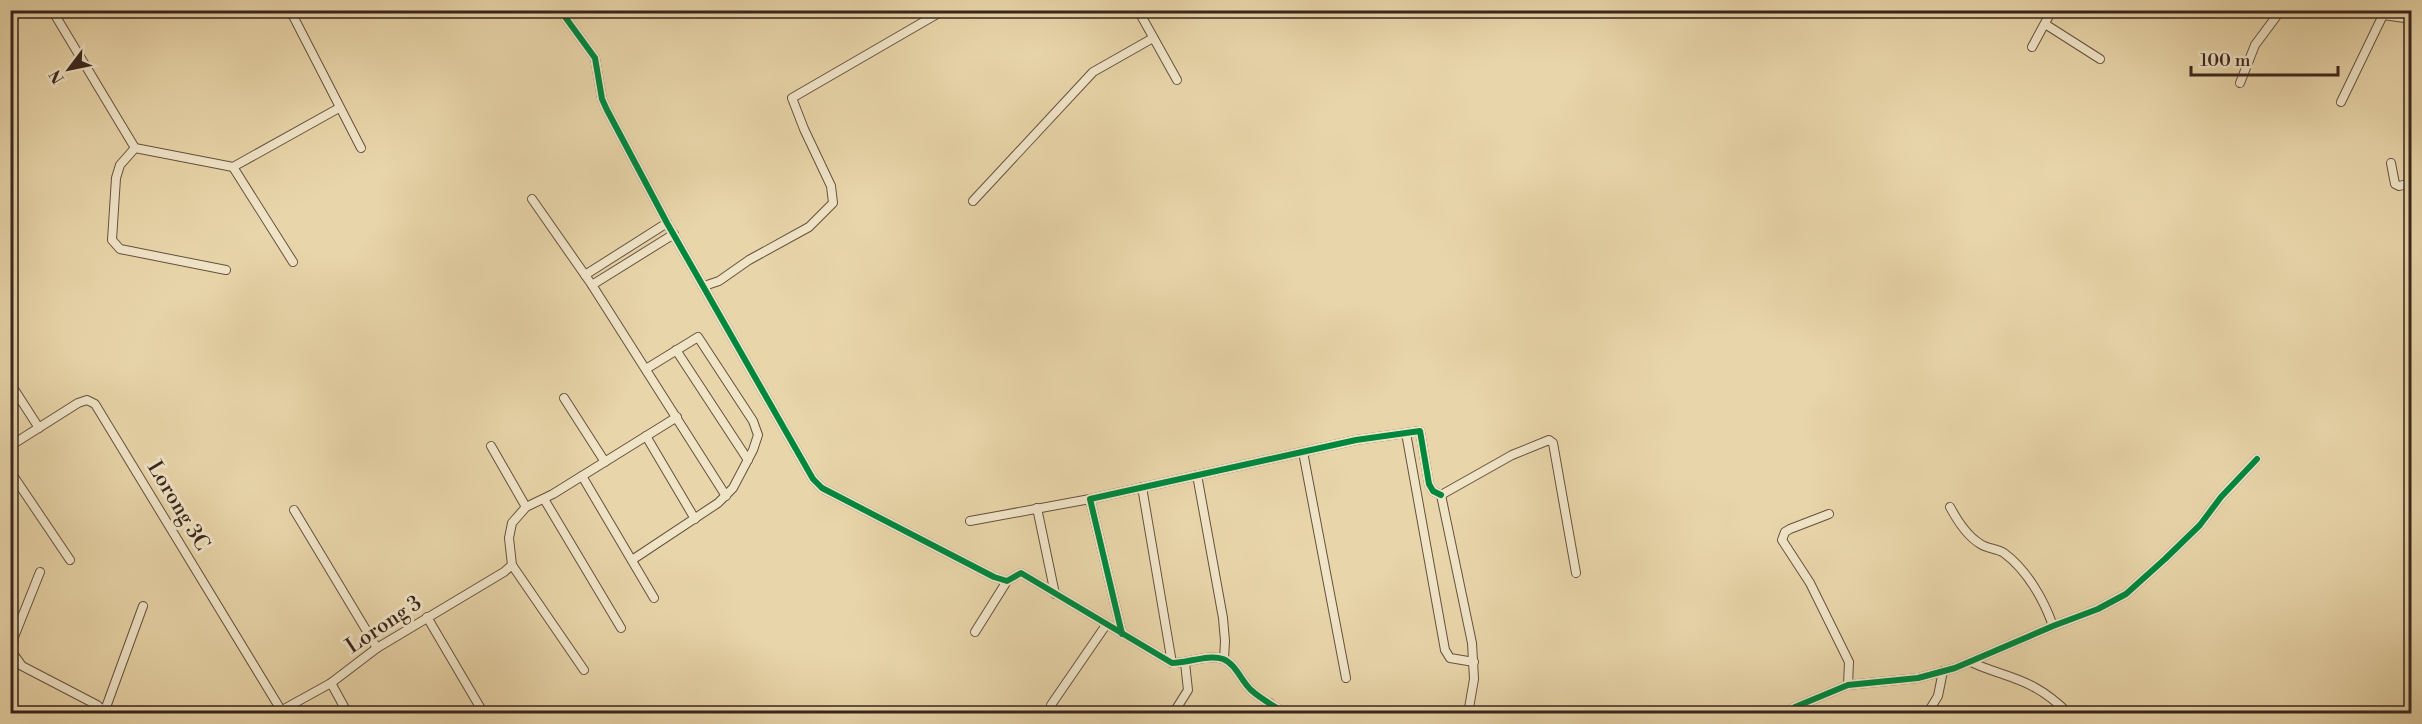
<svg xmlns="http://www.w3.org/2000/svg" width="2422" height="724" font-family="'Libre Bodoni',serif">
<rect width="100%" height="100%" fill="#e8d5a9"/>
<filter id="stains"><feTurbulence type="fractalNoise" baseFrequency=".00333" numOctaves="4"/><feColorMatrix values="0 0 0 0 .2 0 0 0 0 .09 0 0 0 0 .02 0 0 0 .5 -.17"/></filter>
<radialGradient id="worn" r=".72"><stop offset=".6" stop-color="#630" stop-opacity="0"/><stop offset="1" stop-color="#630" stop-opacity=".3"/></radialGradient>
<g fill="none" stroke-linecap="round" stroke-linejoin="round">
<defs>
<g id="minor">
<polyline points="52,10 135,148 233,167 339,108"/>
<polyline points="290,10 361,148"/>
<path d="M560 10 595 58 602 99 607 110 667 223 813 479 822 488 994 577 1007 581 1021 573 1172 663C1188 663 1208 654 1223 659 1236 664 1241 681 1251 690 1261 699 1274 706 1286 714"/>
<polyline points="1138,10 1177,80"/>
<polyline points="2374,10 2383,15 2412,19"/>
<polyline points="2045,24 2100,59"/>
<polyline points="2032,47 2052,10"/>
<polyline points="2240,83 2255,45 2281,10"/>
<polyline points="2341,102 2383,15"/>
<polyline points="135,148 120,165 116,178 112,240 120,249 226,270"/>
<polyline points="2391,163 2395,184 2399,186 2412,183"/>
<polyline points="233,167 293,262"/>
<polyline points="532,199 592,285 726,496"/>
<polyline points="973,201 1093,72 1153,38"/>
<polyline points="585,275 667,223"/>
<polyline points="592,285 674,234"/>
<polyline points="704,286 719,281 749,260 809,227 833,203 831,186 804,129 792,98 944,10"/>
<polyline points="676,350 748,460"/>
<polyline points="10,383 39,428"/>
<polyline points="564,398 605,462"/>
<polyline points="1406,433 1445,650 1450,658 1474,662"/>
<polyline points="646,436 695,519"/>
<polyline points="10,446 78,403 87,400 95,404 281,710"/>
<polyline points="491,446 526,507"/>
<polyline points="1303,452 1346,678"/>
<polyline points="10,471 70,560"/>
<polyline points="1197,475 1223,618 1225,641 1224,659"/>
<polyline points="582,476 654,598"/>
<polyline points="1142,487 1172,663"/>
<polyline points="1441,495 1512,455 1549,440 1553,443 1576,573"/>
<polyline points="1441,495 1472,643 1474,679 1468,714"/>
<polyline points="544,499 621,628"/>
<path d="M1950 507C1957 520 1966 535 1979 543 1986 549 1997 548 2004 553 2027 570 2044 600 2053 626"/>
<polyline points="1037,508 1055,594"/>
<polyline points="294,510 377,648"/>
<polyline points="1829,514 1790,529 1785,532 1782,540 1810,583 1849,662 1848,685"/>
<polyline points="970,521 1090,499"/>
<polyline points="632,560 718,503 733,488 753,450 758,435 753,421 698,337 646,369"/>
<polyline points="40,572 14,637 12,652 22,666 97,705 107,714"/>
<polyline points="427,617 484,714"/>
<polyline points="975,632 1007,581"/>
<polyline points="1122,634 1090,499 1356,440 1420,431 1429,484 1433,491 1441,495"/>
<path d="M1971 662C1991 672 2015 676 2034 687 2047 694 2058 703 2069 714"/>
<polyline points="584,670 512,565 509,538 512,523 526,507 553,494 677,417"/>
<polyline points="331,683 348,714"/>
<polyline points="1051,705 1106,625"/>
<polyline points="105,710 143,606"/>
<polyline points="275,714 331,683 377,648 504,572 512,565"/>
<polyline points="1173,714 1188,690 1185,663"/>
<polyline points="1262,714 1270,703"/>
<polyline points="1784,714 1795,707 1848,685 1918,678 1955,668 2053,626 2098,609 2126,594 2165,559 2200,525 2221,497 2257,459"/>
<polyline points="1927,714 1938,696 1943,671"/>
</g>
</defs>
<!-- minor casing -->
<use href="#minor" stroke="#65513f" stroke-width="10"/>
<!-- minor -->
<use href="#minor" stroke="#f0e4c7" stroke-width="8"/>
<defs>
<g id="cycleway">
<path d="M560 10 595 58 602 99 607 110 667 223 813 479 822 488 994 577 1007 581 1021 573 1172 663C1188 663 1208 654 1223 659 1236 664 1241 681 1251 690 1261 699 1274 706 1286 714"/>
<polyline points="1122,634 1090,499 1356,440 1420,431 1429,484 1433,491 1441,495"/>
<polyline points="1784,714 1795,707 1848,685 1918,678 1955,668 2053,626 2098,609 2126,594 2165,559 2200,525 2221,497 2257,459"/>
</g>
</defs>
<!-- cycleway casing -->
<use href="#cycleway" stroke="#f0e4c7" stroke-width="10"/>
<!-- cycleway -->
<use href="#cycleway" stroke="#00873e" stroke-width="6"/>
</g>
<g text-anchor="middle" dominant-baseline="central" stroke-width="6" stroke-linejoin="round" paint-order="stroke">
<!-- street labels -->
<g font-size="21" fill="#39251c" stroke="#f0e4c7">
<text transform="translate(178 506) rotate(59)">Lorong 3C</text>
<text transform="translate(384 625) rotate(-34)">Lorong 3</text>
</g>
</g>
<!-- margin -->
<rect width="2422" height="724" fill="none" stroke="#e8d5a9" stroke-width="36"/>
<rect x="12" y="12" width="2398" height="700" fill="none" stroke="#39251c" stroke-width="3"/>
<rect x="18" y="18" width="2386" height="688" fill="none" stroke="#39251c" stroke-width="1.5"/>
<!-- north arrow -->
<g transform="translate(69 69) rotate(238)" stroke="#f0e4c7" stroke-width="4.5" paint-order="stroke">
<path d="M0-4.5L10 22L0 15L-10 22Z" fill="#39251c"/>
<text y="-9" font-size="16" font-weight="bold" text-anchor="middle" fill="#39251c">N</text>
</g>
<!-- scale -->
<path d="M2191 66v9h147v-9" fill="none" stroke="#39251c" stroke-width="3"/>
<text x="2200" y="66" font-size="18" fill="#39251c" stroke="#f0e4c7" stroke-width="4.5" paint-order="stroke">100 m</text>
<rect width="100%" height="100%" filter="url(#stains)"/>
<rect width="100%" height="100%" fill="url(#worn)"/>
</svg>
